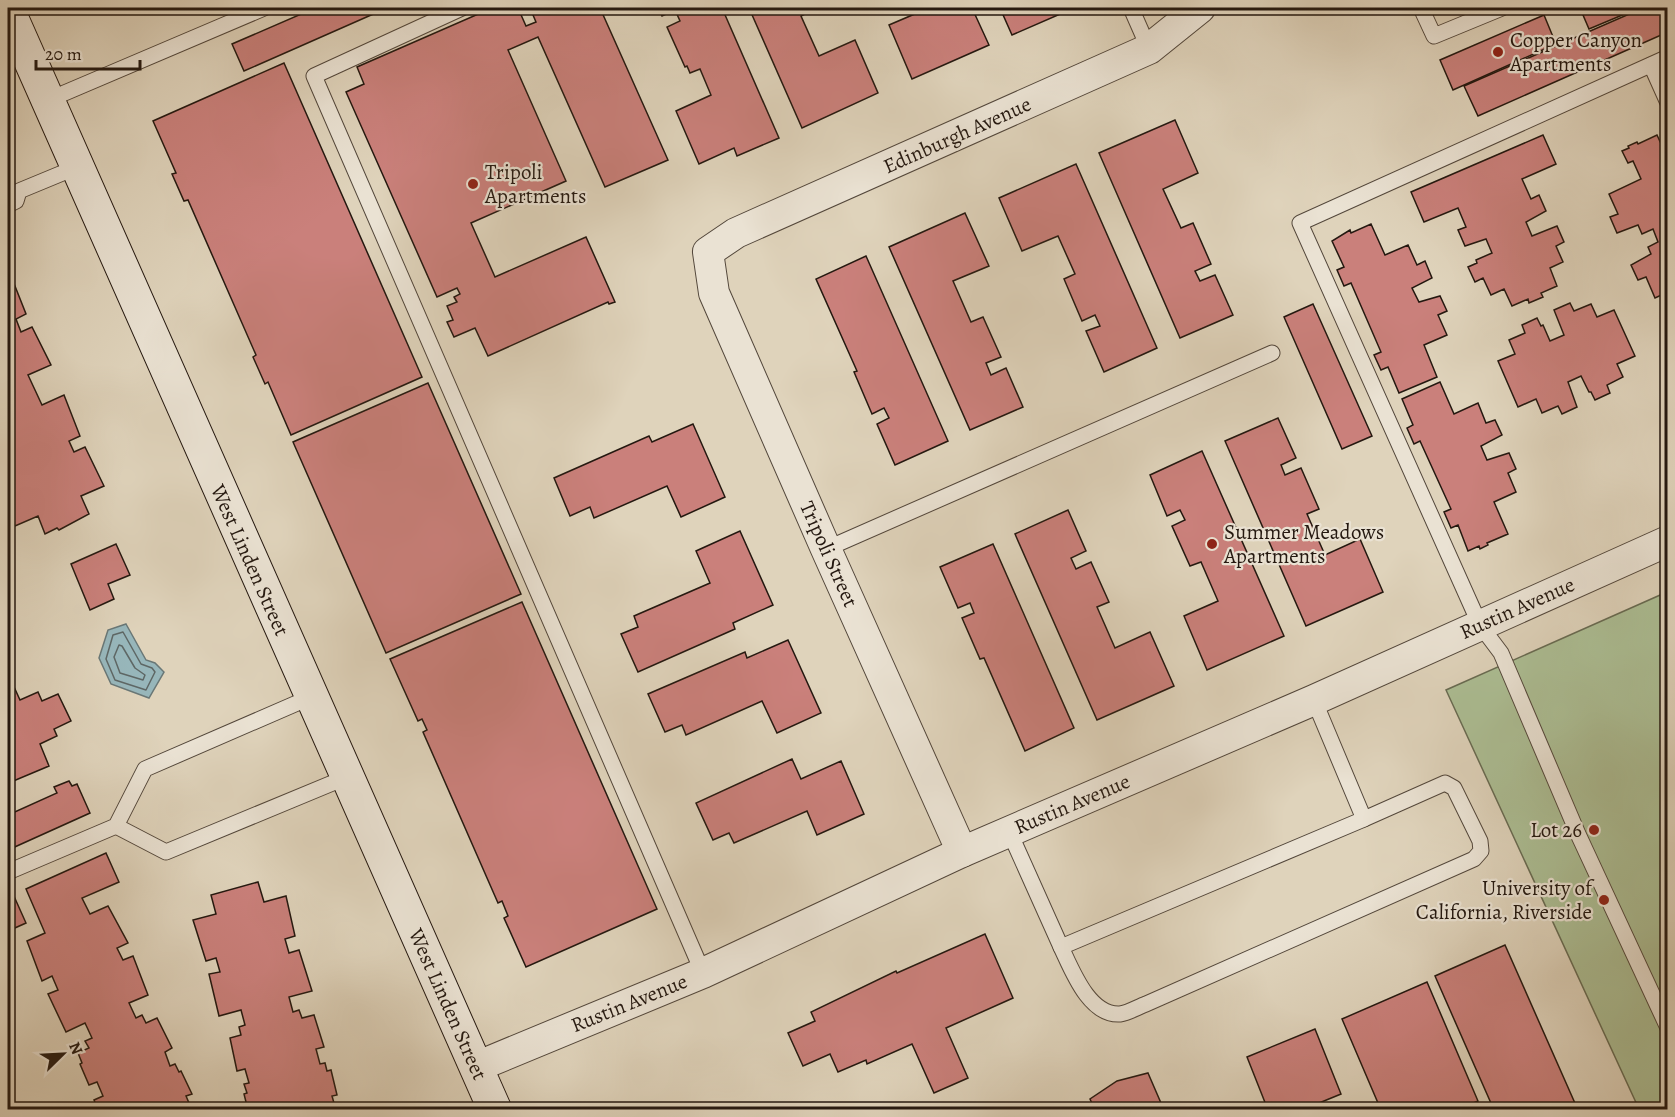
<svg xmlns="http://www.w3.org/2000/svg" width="1675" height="1117" font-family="Alegreya,serif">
<rect width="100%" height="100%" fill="#dfd3bb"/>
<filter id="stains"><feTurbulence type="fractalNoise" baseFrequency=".00333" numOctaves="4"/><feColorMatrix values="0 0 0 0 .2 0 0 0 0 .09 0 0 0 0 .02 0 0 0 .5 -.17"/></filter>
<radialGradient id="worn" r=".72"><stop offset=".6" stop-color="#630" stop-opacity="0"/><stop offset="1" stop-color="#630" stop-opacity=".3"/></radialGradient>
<!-- park -->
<polygon fill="#acbe94" stroke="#686b52" stroke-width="1.5" points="1667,592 1667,1109 1639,1109 1446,690"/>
<!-- water -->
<polygon fill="#97b6ba" stroke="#697776" stroke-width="1.5" points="126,624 146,660 155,663 164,672 149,698 111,684 99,658 108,630"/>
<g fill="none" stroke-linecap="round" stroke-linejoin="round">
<!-- shore -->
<g stroke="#5e6765" stroke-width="1.5">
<polygon points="123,632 141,664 152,668 155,672 146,690 115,680 106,659 113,635"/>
<polygon points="119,645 122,646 135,668 145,675 143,680 120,673 114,657"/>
</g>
</g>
<!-- building -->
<g fill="#ca807b" stroke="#241810" stroke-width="1.5">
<polygon points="315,8 387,8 244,71 232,44"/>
<polygon points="492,8 518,8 526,26 536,22 530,8 600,8 668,160 605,187 538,37 508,50 566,181 471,223 495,277 586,237 615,302 609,304 608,302 488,356 475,328 454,337 447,322 453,320 447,306 457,302 454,297 460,294 457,288 437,297 346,92 364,84 357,67"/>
<polygon points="658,8 722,8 779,138 737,156 734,148 699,164 676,111 711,95 700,69 690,73 687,66 685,67 667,27 680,21 675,10 662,16"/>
<polygon points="749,8 811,8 813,10 801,16 819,56 855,40 878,93 802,128"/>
<polygon points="923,8 972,8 989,45 912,79 889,25 924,10"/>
<polygon points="1000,8 1074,8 1012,35"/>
<polygon points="1580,8 1639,8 1589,29"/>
<polygon points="1643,8 1668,8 1668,32 1478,116 1464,86"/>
<polygon points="1544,15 1556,44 1453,90 1440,60"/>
<polygon points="284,63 422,377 291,435 268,382 265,384 253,357 256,355 188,200 184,201 172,174 176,173 153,121"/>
<polygon points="1175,120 1198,173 1163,189 1181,228 1193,223 1211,264 1195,271 1200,281 1215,275 1233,315 1180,338 1099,153"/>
<polygon points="1543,135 1556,164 1522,179 1531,199 1539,195 1546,211 1526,222 1532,236 1557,226 1564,242 1556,246 1563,262 1550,268 1557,286 1541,293 1543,297 1529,303 1528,299 1512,306 1504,289 1491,295 1483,278 1475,282 1468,267 1477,263 1476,260 1492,253 1486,239 1465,246 1458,230 1466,227 1458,208 1424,222 1411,192"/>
<polygon points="1657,135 1668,159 1668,292 1655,298 1646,277 1638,280 1631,265 1651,254 1648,247 1658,242 1653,229 1642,234 1638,225 1617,233 1610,217 1618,214 1609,194 1641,179 1633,161 1628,163 1622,151 1629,148 1628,146 1637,142 1638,144"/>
<polygon points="1076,164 1157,348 1104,372 1086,331 1100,326 1095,315 1082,321 1064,279 1075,274 1058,236 1022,251 999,198"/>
<polygon points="965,213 989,266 953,281 971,322 983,317 1001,357 986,363 991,375 1006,368 1023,407 970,430 889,247"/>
<polygon points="1371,224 1385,255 1408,245 1417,265 1425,261 1432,278 1412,288 1419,302 1440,296 1447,311 1438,315 1447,335 1424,345 1437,377 1399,393 1388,367 1381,370 1374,355 1381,352 1351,283 1344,286 1337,270 1344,267 1332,241 1350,230 1351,233"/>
<polygon points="866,256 948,441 895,465 877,424 889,418 884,408 872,414 854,372 857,371 816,279"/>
<polygon points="11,276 26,314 16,319 21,332 32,327 51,365 28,375 42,405 64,395 80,436 69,441 74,452 85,447 104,486 81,496 89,514 59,530 57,528 45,534 38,516 15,526 8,509 8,483 10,481 8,475 8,277"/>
<polygon points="1570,303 1574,311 1591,304 1597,317 1614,310 1635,356 1617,364 1623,377 1607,385 1610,393 1595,400 1591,392 1589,392 1581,376 1568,382 1577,407 1562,414 1558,406 1542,413 1536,399 1518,407 1498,361 1515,354 1509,340 1525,333 1522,325 1537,318 1541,326 1543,325 1550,341 1564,335 1554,310"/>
<polygon points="1313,304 1372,436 1342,449 1284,317"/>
<polygon points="1440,382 1454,414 1478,403 1486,423 1495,420 1502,435 1481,446 1487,460 1509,453 1516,469 1508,473 1516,492 1494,502 1508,534 1487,543 1488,545 1480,549 1479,546 1468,551 1458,525 1451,528 1444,512 1451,509 1420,441 1414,444 1407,428 1413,425 1402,399"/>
<polygon points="428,383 521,594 386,653 293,442"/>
<polygon points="1278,418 1296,458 1281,465 1285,475 1301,468 1319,509 1307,514 1325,555 1360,539 1383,592 1306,626 1225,441"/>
<polygon points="693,424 725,497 681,517 667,486 594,518 590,507 570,516 554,478 649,436 652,442"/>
<polygon points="1202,451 1284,636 1207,670 1184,616 1218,601 1201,562 1190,566 1172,526 1185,520 1180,510 1167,516 1150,475"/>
<polygon points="1068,510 1086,551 1071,558 1076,569 1091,562 1109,602 1097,607 1115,648 1150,632 1174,686 1097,720 1015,534"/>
<polygon points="740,531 773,605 733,623 735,629 638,672 621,634 638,627 634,616 710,583 696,551"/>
<polygon points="116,544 130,575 108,584 114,599 90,610 71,564"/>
<polygon points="993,544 1074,728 1025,751 984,658 980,659 962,618 974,613 970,603 958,608 940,567"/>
<polygon points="522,602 657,909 526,967 504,918 508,916 502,901 498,903 423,732 427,730 422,719 418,721 390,659"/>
<polygon points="788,640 821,713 777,733 762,701 686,735 682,725 665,732 648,694 745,652 747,658"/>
<polygon points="10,678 20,700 38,692 42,701 58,694 71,721 54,729 57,736 40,744 49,766 11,782 8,775 8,679"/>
<polygon points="792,759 801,779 841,761 864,814 817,835 807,811 734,843 729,833 713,840 696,803"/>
<polygon points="69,781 72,786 77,784 90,813 8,850 8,815 57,793 54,787"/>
<polygon points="106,853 119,882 82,898 90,914 108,906 128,943 117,948 123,960 133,956 148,995 129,1003 136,1018 142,1015 146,1023 157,1018 172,1048 165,1052 170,1066 175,1064 179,1072 181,1071 192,1094 186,1096 189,1103 175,1110 98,1110 94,1100 103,1096 97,1082 89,1085 80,1064 82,1063 78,1053 89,1048 85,1041 92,1038 85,1023 66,1032 48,994 58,990 52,976 42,981 27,941 45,933 26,889"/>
<polygon points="258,882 264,902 286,896 295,936 285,939 289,953 299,950 312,991 289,997 293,1012 299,1010 302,1018 314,1015 324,1047 316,1049 320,1064 325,1063 327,1071 331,1070 337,1095 332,1096 334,1103 317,1107 315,1110 248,1110 244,1094 247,1093 244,1084 249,1083 245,1069 237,1071 230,1038 241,1035 239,1027 245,1025 241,1010 219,1016 209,974 220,972 216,958 206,961 193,920 216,914 211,895"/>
<polygon points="13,894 26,923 8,931 8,897"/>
<polygon points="985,934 1013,998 946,1028 968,1078 934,1093 912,1044 867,1064 866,1060 838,1072 830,1054 803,1066 788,1033 815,1021 811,1012 896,971 897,973"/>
<polygon points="1505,945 1578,1110 1494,1110 1435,976"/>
<polygon points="1427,982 1478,1101 1458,1110 1381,1110 1342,1019"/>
<polygon points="1315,1029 1341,1094 1302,1110 1268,1110 1247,1057"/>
<polygon points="1148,1073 1164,1110 1095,1110 1090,1099 1117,1081"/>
</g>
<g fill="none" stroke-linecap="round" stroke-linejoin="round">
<defs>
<g id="lane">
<polyline points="462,8 314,76 703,973"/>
<polyline points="1131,8 1149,49"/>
<polyline points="1421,8 1434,36 1502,8"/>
<polyline points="1668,57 1300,223 1480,625 1501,653 1578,834 1668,1028"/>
<polyline points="1651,65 1668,103"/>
<polyline points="48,100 264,8"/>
<polyline points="8,205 16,201 19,191 77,167"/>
<polyline points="826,549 1272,353"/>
<polyline points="116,826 166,852 347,777"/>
<polyline points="1009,831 1061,947 1364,819 1314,700"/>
<polyline points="8,872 116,826 145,769 311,697"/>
<path d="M1061 947C1072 970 1089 1016 1120 1014 1128 1013 1138 1007 1146 1004L1474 859 1481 851 1480 841 1454 788 1445 783 1364 819"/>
</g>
<g id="street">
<polyline points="962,852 826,549 714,293 708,252 736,233 1149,49 1200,8"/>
<polyline points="476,1067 703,973 962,852 1314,700 1668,541"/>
</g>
<polyline id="secondary" points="8,10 495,1110"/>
</defs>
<!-- lane casing -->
<use href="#lane" stroke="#53473b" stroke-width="17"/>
<!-- street casing -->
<use href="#street" stroke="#53473b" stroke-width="32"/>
<!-- secondary casing -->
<use href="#secondary" stroke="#241810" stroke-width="35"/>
<!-- lane -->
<use href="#lane" stroke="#eae2d3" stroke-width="15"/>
<!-- street -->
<use href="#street" stroke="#eae2d3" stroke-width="30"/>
<!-- secondary -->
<use href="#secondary" stroke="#eae2d3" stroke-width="33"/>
</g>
<!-- markers -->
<g fill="#8f2418" stroke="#eae2d3" stroke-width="2">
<circle cx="1498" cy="52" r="6"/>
<circle cx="473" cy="184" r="6"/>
<circle cx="1212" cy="544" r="6"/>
<circle cx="1594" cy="830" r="6"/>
<circle cx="1604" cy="900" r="6"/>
</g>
<g text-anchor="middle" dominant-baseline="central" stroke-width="4.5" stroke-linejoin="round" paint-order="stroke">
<!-- poi labels -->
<g font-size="21" fill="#241810" stroke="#eae2d3" text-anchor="start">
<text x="1510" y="40">Copper Canyon<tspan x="1510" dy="24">Apartments</tspan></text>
<text x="485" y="172">Tripoli<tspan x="485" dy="24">Apartments</tspan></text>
<text x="1224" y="532">Summer Meadows<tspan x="1224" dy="24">Apartments</tspan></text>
<text x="1582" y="830" text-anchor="end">Lot 26</text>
<text x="1592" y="888" text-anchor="end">University of<tspan x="1592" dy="24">California, Riverside</tspan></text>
</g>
<!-- street labels -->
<g font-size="21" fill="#241810" stroke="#eae2d3">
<text transform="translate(957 135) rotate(-24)">Edinburgh Avenue</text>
<text transform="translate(829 554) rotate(66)">Tripoli Street</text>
<text transform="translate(250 560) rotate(66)">West Linden Street</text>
<text transform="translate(1517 608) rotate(-24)">Rustin Avenue</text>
<text transform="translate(1072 804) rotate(-23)">Rustin Avenue</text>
<text transform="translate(629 1003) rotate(-22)">Rustin Avenue</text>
<text transform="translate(448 1004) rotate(66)">West Linden Street</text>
</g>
</g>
<!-- margin -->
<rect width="1675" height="1117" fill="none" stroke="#dfd3bb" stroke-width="30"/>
<rect x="9" y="9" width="1657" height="1099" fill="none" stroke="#241810" stroke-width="3"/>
<rect x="15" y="15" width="1645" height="1087" fill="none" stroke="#241810" stroke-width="1.5"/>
<!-- north arrow -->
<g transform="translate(63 1054) rotate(66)" stroke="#eae2d3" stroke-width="4.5" paint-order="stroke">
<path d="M0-4.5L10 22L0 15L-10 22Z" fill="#241810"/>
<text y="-9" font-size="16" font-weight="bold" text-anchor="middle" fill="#241810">N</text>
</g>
<!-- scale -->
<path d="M36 60v9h104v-9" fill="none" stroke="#241810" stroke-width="3"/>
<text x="45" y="60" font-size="18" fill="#241810" stroke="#eae2d3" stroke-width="4.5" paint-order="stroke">20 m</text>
<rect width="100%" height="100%" filter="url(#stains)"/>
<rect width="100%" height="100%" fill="url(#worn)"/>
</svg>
